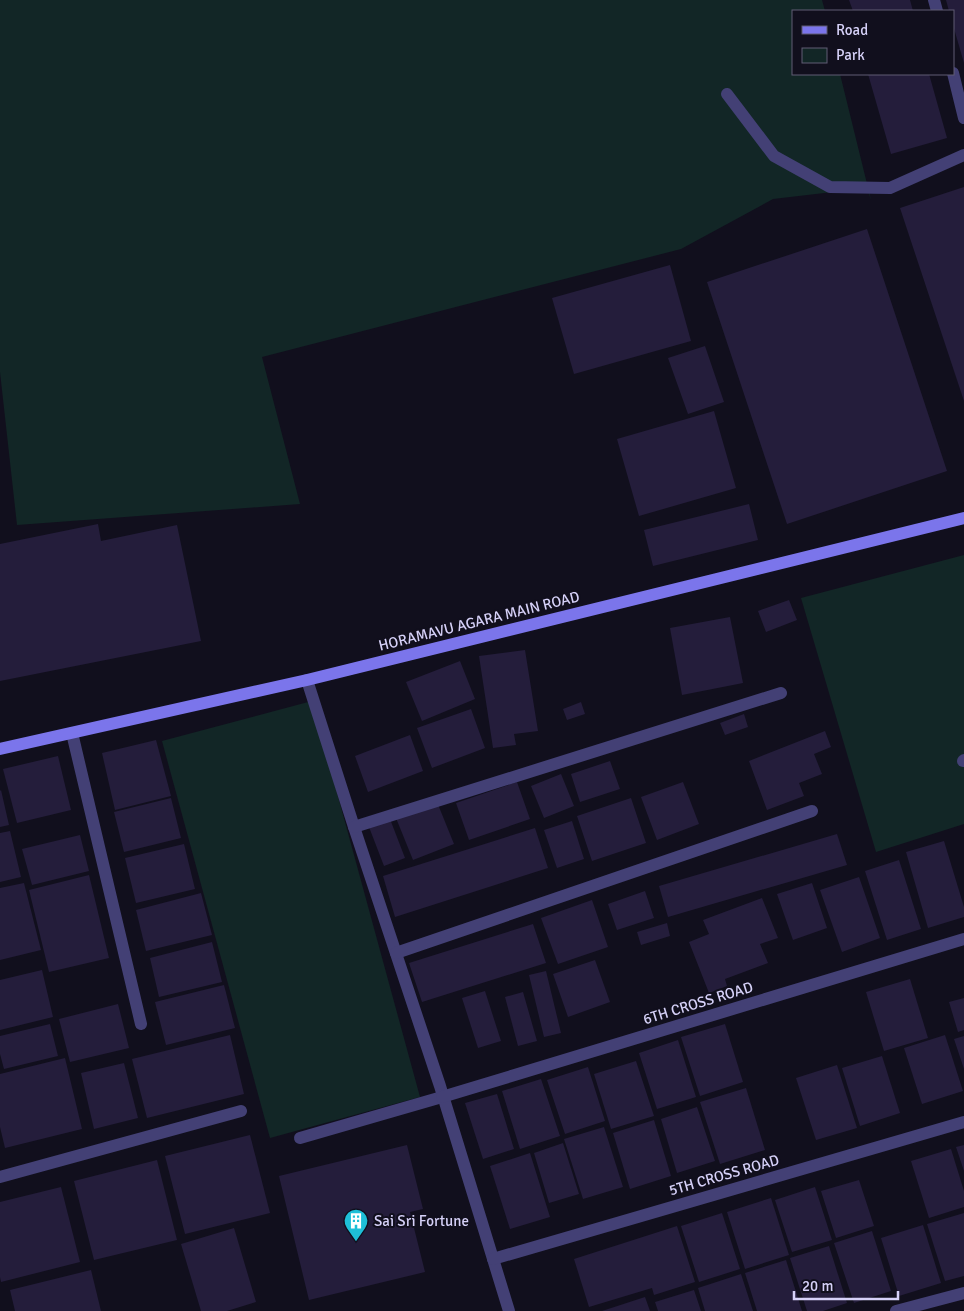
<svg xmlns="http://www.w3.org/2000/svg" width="964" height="1311" font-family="Signika,sans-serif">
<rect width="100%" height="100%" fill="#110f1d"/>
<!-- green -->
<g fill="#122626">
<polygon points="0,0 822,0 825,11 793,11 793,74 840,74 871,200 867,188 773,199 681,249 262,357 300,504 17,525 0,372"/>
<polygon points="964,555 964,824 876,852 801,598"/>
<polygon points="312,701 420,1097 270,1138 162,741"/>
</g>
<!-- building -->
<g fill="#241d3b">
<polygon points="849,0 910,0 913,11 853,11"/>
<polygon points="946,0 964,0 964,63 953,25 953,11 949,11"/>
<polygon points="868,74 929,74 947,138 891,154"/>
<polygon points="964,187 964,401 900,208"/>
<polygon points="867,229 947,471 787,524 707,282"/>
<polygon points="670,265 691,341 574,374 552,298"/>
<polygon points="705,346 724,402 688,414 668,358"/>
<polygon points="714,411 736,488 639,516 617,439"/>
<polygon points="749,504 758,540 653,566 644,530"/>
<polygon points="98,524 101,541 177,525 201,641 0,681 0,544"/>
<polygon points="789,600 797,620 766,632 758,611"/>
<polygon points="730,617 743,683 682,695 670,628"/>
<polygon points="525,650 538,731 514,734 516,745 493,748 479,656"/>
<polygon points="460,661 475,699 422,721 406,682"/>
<polygon points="581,702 585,714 567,720 563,709"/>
<polygon points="471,709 485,748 432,768 417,728"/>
<polygon points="744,714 748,727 725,735 720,723"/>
<polygon points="825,731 831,747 814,754 822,774 799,783 804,796 767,810 749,761"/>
<polygon points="410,735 423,771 368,792 355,756"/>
<polygon points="156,740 171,796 115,810 102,753"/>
<polygon points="58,756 71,810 17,823 3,769"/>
<polygon points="610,761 620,789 580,802 571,774"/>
<polygon points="561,774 574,806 544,818 531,786"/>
<polygon points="517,782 530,819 469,840 456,803"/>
<polygon points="683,782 699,824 657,840 641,797"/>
<polygon points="1,790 9,825 0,827 0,791"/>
<polygon points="171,798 181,838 124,852 114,812"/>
<polygon points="631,798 646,843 592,861 577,816"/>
<polygon points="437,802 454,844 413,860 396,818"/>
<polygon points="390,819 405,858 384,866 369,827"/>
<polygon points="572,821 584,859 557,868 544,830"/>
<polygon points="535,828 548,868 395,917 383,876"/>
<polygon points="10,831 21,877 0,882 0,833"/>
<polygon points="837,834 847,865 668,917 659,886"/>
<polygon points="80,835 89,871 32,885 22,849"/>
<polygon points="944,841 964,907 964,917 928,928 906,852"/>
<polygon points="184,844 195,889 136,903 125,858"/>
<polygon points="899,860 921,929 887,940 865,871"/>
<polygon points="89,875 109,958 49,972 29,890"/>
<polygon points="859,877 880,938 842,952 820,890"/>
<polygon points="24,883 41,950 0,960 0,888"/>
<polygon points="812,883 827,928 793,940 777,894"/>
<polygon points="645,891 654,918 617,930 608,904"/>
<polygon points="201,893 212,935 146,951 136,910"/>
<polygon points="762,898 778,938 760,944 768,963 725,979 727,986 709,993 689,942 709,934 703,920"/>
<polygon points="592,900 608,947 558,964 541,918"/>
<polygon points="667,923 670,936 641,945 637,932"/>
<polygon points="533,924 546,963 422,1002 409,963"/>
<polygon points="212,942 222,982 159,997 150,958"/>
<polygon points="595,960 610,1002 568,1017 553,974"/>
<polygon points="42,970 53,1017 0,1030 0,980"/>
<polygon points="546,971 561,1033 544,1037 529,975"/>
<polygon points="910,979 928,1038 884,1051 866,992"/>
<polygon points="224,985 235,1028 166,1045 155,1002"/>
<polygon points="485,991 501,1041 478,1048 462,998"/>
<polygon points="523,992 537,1041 518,1046 505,997"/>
<polygon points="964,998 964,1030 958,1032 949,1002"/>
<polygon points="118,1004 129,1048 70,1062 59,1019"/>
<polygon points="50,1024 58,1056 4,1069 0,1054 0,1036"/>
<polygon points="725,1024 743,1082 700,1096 681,1037"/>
<polygon points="230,1035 244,1094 147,1118 132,1059"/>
<polygon points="945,1035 963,1091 922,1104 904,1048"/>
<polygon points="964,1036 964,1069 954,1039"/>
<polygon points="678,1040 696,1097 657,1109 639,1053"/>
<polygon points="882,1056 900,1113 860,1126 842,1068"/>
<polygon points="65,1058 82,1129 5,1148 0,1127 0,1074"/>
<polygon points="636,1061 654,1116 611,1129 594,1074"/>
<polygon points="124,1063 138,1118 94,1129 81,1073"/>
<polygon points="837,1065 857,1128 816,1140 796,1078"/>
<polygon points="588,1067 605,1121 565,1134 547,1080"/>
<polygon points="541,1079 560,1136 520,1149 502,1091"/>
<polygon points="746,1088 765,1150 720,1164 700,1102"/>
<polygon points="497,1094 514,1149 483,1159 465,1103"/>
<polygon points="697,1107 715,1161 677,1173 661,1119"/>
<polygon points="654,1120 671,1176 630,1189 613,1133"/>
<polygon points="604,1127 623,1187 583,1199 564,1139"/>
<polygon points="250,1135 270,1213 185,1234 165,1156"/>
<polygon points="563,1143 579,1194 549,1203 534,1153"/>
<polygon points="407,1145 423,1209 410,1212 425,1272 309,1300 279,1176"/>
<polygon points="964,1145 964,1171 956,1147"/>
<polygon points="951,1149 964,1191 964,1207 929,1218 911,1161"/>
<polygon points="530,1153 550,1217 510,1229 490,1166"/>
<polygon points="157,1160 177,1240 94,1260 74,1181"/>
<polygon points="859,1180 874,1226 836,1238 821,1191"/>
<polygon points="61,1187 80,1262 1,1282 0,1277 0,1202"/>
<polygon points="815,1187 832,1240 792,1252 775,1200"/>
<polygon points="771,1198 789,1255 745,1269 727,1212"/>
<polygon points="722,1213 740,1269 699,1282 681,1226"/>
<polygon points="964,1213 964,1276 945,1281 927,1224"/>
<polygon points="923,1225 941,1283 899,1296 881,1238"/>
<polygon points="677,1226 695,1282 654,1295 652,1288 589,1307 574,1259"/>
<polygon points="234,1228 256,1302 227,1311 201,1311 181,1244"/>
<polygon points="872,1231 891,1291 854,1303 834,1243"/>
<polygon points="829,1246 847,1303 823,1311 807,1311 790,1258"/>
<polygon points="786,1260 802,1311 757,1311 745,1273"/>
<polygon points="91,1270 101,1311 15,1311 10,1290"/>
<polygon points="741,1274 753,1311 705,1311 698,1288"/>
<polygon points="694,1290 701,1311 658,1311 655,1302"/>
<polygon points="645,1297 650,1311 602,1311"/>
</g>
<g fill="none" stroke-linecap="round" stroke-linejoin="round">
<!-- lane -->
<polyline stroke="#434075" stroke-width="12" points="300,1138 442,1097"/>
<!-- street -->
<g stroke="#434075" stroke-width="12">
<polyline points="934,0 937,11"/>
<polyline points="953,73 964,118"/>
<polyline points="727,94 774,156 830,187 890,188 964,155"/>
<polyline points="307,680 354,827 440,1086 509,1311"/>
<polyline points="72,733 141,1024"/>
<polyline points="963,761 964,760"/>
<polyline points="354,827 781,693"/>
<polyline points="396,953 812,811"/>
<polyline points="442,1097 964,939"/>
<polyline points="0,1177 241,1111"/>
<polyline points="493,1259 964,1122"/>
<polyline points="896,1311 964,1293"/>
</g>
<!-- secondary -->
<polyline stroke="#7b75eb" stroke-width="12" points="0,749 307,680 964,518"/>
</g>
<!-- icons -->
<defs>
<symbol id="building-pin" viewBox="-11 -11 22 30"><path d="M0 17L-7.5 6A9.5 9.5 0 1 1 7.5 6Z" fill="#1ebfd7" stroke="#110f1d"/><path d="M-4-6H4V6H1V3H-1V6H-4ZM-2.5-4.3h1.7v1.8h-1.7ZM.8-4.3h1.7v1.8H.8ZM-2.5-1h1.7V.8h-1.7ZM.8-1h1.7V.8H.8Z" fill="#fff"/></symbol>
</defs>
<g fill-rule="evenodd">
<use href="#building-pin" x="342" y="1207" width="28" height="38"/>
</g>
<g text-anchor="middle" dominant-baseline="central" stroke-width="4" stroke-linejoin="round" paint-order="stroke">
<!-- street labels -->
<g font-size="15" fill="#d6d1f8" stroke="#110f1d">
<text transform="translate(479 621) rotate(-14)">HORAMAVU AGARA MAIN ROAD</text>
<text transform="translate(698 1003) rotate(-17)">6TH CROSS ROAD</text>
<text transform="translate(724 1175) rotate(-16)">5TH CROSS ROAD</text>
</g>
<!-- poi labels -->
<g font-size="15" fill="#d6d1f8" stroke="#110f1d" text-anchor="start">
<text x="374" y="1221">Sai Sri Fortune</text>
</g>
</g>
<!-- legend -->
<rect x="792" y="10" width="162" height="65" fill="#110f1d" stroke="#605d75"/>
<rect x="802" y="26" width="25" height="8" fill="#7b75eb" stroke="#605d75"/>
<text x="836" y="35" font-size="15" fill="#d6d1f8">Road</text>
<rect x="802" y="48" width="25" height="15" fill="#122626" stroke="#605d75"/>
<text x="836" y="60" font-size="15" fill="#d6d1f8">Park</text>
<!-- scale -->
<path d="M794 1291v8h104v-8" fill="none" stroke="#d6d1f8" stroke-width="2.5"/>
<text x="802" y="1291" font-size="15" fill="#d6d1f8" stroke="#110f1d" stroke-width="4" paint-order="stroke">20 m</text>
</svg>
